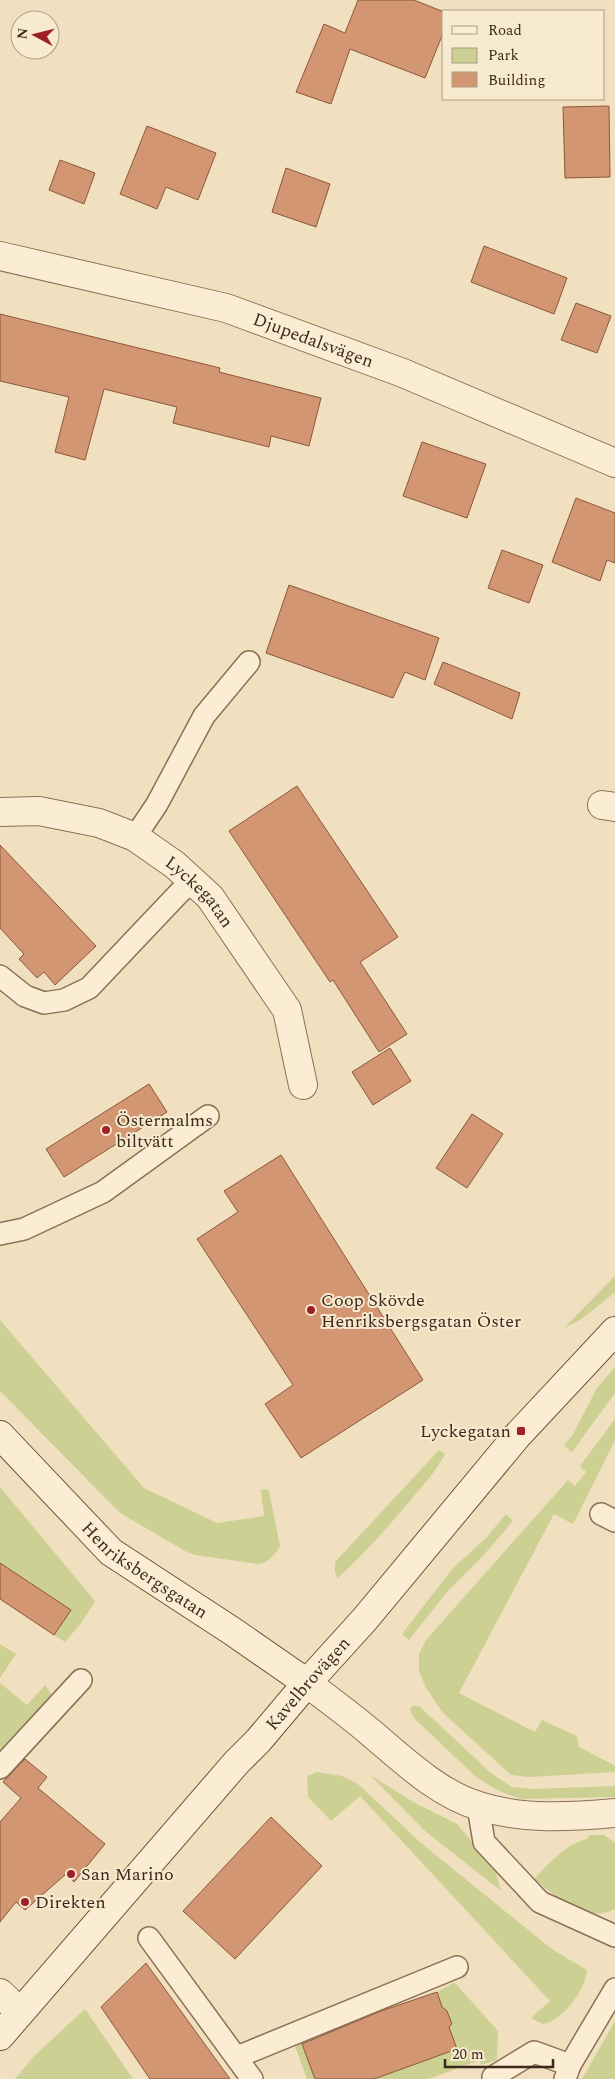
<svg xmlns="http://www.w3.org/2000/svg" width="615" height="2079" font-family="Spectral,serif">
<rect width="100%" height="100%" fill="#f1e0bf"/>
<!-- green -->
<g fill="#ccd092">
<polygon points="615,1276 615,1292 583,1318 563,1329"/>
<path d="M0 1320 144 1488 217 1523 264 1516 261 1490 267 1489 269 1492 280 1546C275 1555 268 1563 258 1564L195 1555 185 1551 120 1513 0 1391Z"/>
<polygon points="615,1367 615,1393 572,1452 564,1445 572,1436 597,1388"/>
<polygon points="615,1419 615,1440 573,1524 554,1514 459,1693 535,1732 542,1720 577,1736 579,1747 612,1764 615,1766 615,1772 529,1777 511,1775 443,1713 426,1688 419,1671 419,1654 426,1640 568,1480 575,1486 586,1472 580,1466"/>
<path d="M439 1450 445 1454C436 1472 422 1486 410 1501 387 1528 364 1554 338 1578L335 1572V1562Z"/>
<polygon points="0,1487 95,1601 82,1622 65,1642 54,1635 70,1609 0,1563"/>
<polygon points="506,1514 513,1521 482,1557 447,1592 409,1640 402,1634 453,1568 486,1538"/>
<polygon points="0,1644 16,1654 0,1678"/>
<polygon points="0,1683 27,1705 45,1685 51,1693 50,1701 0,1758"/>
<polygon points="412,1706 419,1706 492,1774 512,1787 532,1789 615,1786 615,1797 521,1799 497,1790 476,1777 414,1718 410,1710"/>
<path d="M317 1772 342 1776 358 1784 421 1843 553 1950 587 1970C586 1990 562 2021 543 2024L531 2018 550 2001 360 1796 331 1821 308 1797 307 1776Z"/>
<polygon points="370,1775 415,1803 457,1824 468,1837 478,1853 496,1873 501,1891 425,1831"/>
<path d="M590 1835H604L615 1843V1909C583 1925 557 1897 534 1879 550 1863 565 1844 587 1839Z"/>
<polygon points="453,1983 455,1983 498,2031 497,2060 481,2065 480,2060 429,2079 374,2079 457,2049 437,1992"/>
<polygon points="85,2009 133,2079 15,2079 34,2056"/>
<polygon points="615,2021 615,2079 582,2079"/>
<polygon points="301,2040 315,2079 307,2079 294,2043"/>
</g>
<!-- building -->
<g fill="#d29672" stroke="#8c573a">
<polygon points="358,0 414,0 444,12 444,31 425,78 350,49 331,104 296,92 324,24 345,33"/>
<polygon points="609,106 610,177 565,178 563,107"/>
<polygon points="147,126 216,153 198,200 166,187 157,209 120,194"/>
<polygon points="60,160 95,173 84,204 49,190"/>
<polygon points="286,168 330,184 316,227 272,212"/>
<polygon points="484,246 567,278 554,314 471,282"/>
<polygon points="576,303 611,316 597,353 561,340"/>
<polygon points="0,314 220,368 219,372 321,398 309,446 271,436 269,447 173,423 177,407 104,389 85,460 55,452 69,397 0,381"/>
<polygon points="422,442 486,464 467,518 403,496"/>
<polygon points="576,498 615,513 615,563 607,560 600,581 552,562"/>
<polygon points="502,550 543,565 529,603 488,588"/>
<polygon points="289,585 439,638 425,680 405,672 393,698 266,653"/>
<polygon points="443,662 520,693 512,719 434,684"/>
<polygon points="297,786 398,937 360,962 407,1034 379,1052 333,980 330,982 229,831"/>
<polygon points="0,845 96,946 55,985 44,972 37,978 19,959 24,954 0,928"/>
<polygon points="390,1048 411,1081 373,1105 352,1072"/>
<polygon points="149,1084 167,1112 64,1177 46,1149"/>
<polygon points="472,1114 503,1134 467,1188 436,1168"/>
<polygon points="281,1155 423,1380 301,1458 265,1404 293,1385 197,1239 238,1212 224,1191"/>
<polygon points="0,1563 71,1610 54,1635 0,1599"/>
<polygon points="25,1759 47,1777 38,1788 105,1844 74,1882 66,1874 25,1910 16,1902 0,1922 0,1822 21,1798 3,1782"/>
<polygon points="271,1817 322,1866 235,1959 183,1911"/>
<polygon points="146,1963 230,2079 150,2079 101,2007"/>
<polygon points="437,1992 442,2007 447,2011 452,2024 449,2027 457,2049 374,2079 315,2079 302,2044 381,2011"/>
</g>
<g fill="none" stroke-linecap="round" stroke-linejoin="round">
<defs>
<g id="service">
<polyline points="135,837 157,804 204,716 249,662"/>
<polyline points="0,976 25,996 44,1003 64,1000 89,988 180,892 193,882"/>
<polyline points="0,1234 24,1229 103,1192 208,1116"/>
<polyline points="601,1514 615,1521"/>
<polyline points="0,1768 81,1680"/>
<polyline points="478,1806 484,1842 540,1902 615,1936"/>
<polyline points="149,1938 252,2079"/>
<polyline points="237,2057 457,1967"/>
<polyline points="493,2077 534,2052 570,2065"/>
<polyline points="565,2079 570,2065 615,1989"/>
</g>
<g id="minor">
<path id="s1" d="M0 256 226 308 403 373 615 463"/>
<polyline points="602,805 615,807"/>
<path id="s2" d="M0 812 39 811 99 823 135 837 175 865 210 897 287 1010 303 1085"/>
<path d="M307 1683C328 1699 350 1715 370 1732 402 1759 438 1794 479 1806 523 1820 570 1817 615 1813"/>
<polyline points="0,1993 20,2012"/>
</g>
<g id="secondary">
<path id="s3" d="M0 1435 111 1552 232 1631 307 1683"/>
<path id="s4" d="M0 2036 236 1763 258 1741 307 1683 365 1619 517 1436 615 1331"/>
</g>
</defs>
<!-- service casing -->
<use href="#service" stroke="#8b7056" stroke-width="24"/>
<!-- minor casing -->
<use href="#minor" stroke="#8b7056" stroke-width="30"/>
<!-- secondary casing -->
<use href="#secondary" stroke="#6d5139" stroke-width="30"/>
<!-- service -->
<use href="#service" stroke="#fbedd3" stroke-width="21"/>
<!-- minor -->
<use href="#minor" stroke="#fbedd3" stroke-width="28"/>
<!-- secondary -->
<use href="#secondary" stroke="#fbedd3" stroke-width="28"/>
</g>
<!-- markers -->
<g fill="#9f2128" stroke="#f8eacf" stroke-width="2">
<circle cx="106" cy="1130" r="5"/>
<circle cx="311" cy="1310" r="5"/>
<rect x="516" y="1426" width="10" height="10" rx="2.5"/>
<circle cx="71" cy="1874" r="5"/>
<circle cx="25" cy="1902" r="5"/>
</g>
<g text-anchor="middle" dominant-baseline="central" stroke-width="4" stroke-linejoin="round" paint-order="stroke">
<!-- street labels -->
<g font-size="18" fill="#3a291c" stroke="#f8eacf">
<text stroke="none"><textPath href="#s1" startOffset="325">Djupedalsvägen</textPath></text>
<text stroke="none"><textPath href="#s2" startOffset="224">Lyckegatan</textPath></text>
<text stroke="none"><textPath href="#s3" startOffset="199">Henriksbergsgatan</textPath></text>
<text stroke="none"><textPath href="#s4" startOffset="468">Kavelbrovägen</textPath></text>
</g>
<!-- poi labels -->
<g font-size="18" fill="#3a291c" stroke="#f8eacf" text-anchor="start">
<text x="116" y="1120">Östermalms<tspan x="116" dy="21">biltvätt</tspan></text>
<text x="321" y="1300">Coop Skövde<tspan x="321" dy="21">Henriksbergsgatan Öster</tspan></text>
<text x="511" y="1431" text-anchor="end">Lyckegatan</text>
<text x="81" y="1874">San Marino</text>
<text x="35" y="1902">Direkten</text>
</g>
</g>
<!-- legend -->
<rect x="442" y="10" width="162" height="90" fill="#f8eacf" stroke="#ac9d87"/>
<rect x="452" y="26" width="25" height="8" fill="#fbedd3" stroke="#ac9d87"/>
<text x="488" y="35" font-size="15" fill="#3a291c">Road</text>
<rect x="452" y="48" width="25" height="15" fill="#ccd092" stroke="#ac9d87"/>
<text x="488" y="60" font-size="15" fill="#3a291c">Park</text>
<rect x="452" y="72" width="25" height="15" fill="#d29672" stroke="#ac9d87"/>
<text x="488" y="85" font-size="15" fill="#3a291c">Building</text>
<!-- north arrow -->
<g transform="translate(35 35) rotate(277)"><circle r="24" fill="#f8eacf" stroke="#ac9d87"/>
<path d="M0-4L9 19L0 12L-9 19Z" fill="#9f2128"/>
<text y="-8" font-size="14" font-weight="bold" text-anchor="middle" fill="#3a291c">N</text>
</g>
<!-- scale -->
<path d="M445 2059v8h108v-8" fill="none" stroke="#3a291c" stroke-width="2.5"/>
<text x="452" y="2059" font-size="15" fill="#3a291c" stroke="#f8eacf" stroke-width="4" paint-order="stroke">20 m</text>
</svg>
